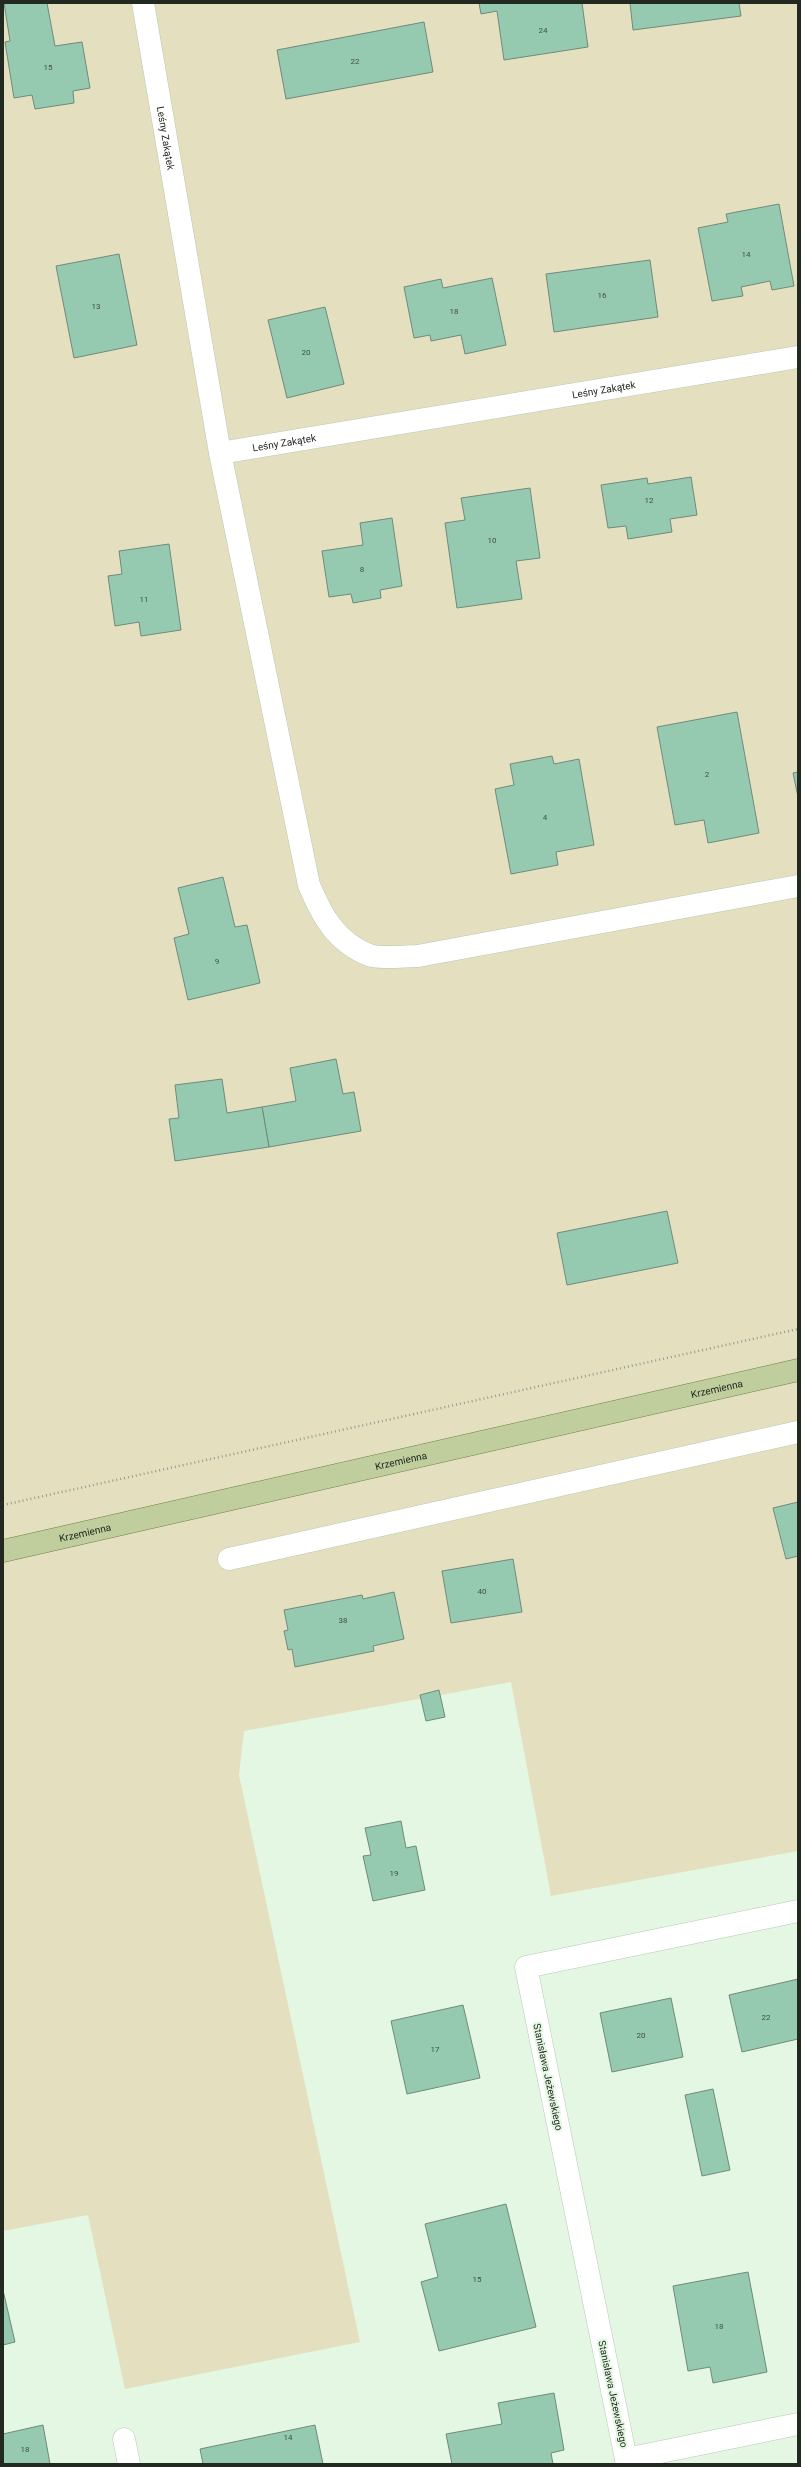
<svg xmlns="http://www.w3.org/2000/svg" width="801" height="2467" font-family="Roboto,sans-serif">
<rect width="100%" height="100%" fill="#e3f7e2"/>
<!-- green -->
<polygon fill="#e4e0bf" points="3,3 798,3 798,1851 551,1896 511,1682 244,1731 239,1775 360,2342 125,2389 88,2215 3,2231"/>
<!-- building -->
<g fill="#96cab0" stroke="#6f8a7c">
<polygon points="4,3 47,3 55,46 82,42 90,88 73,91 74,103 35,109 32,95 14,98 5,42 10,41"/>
<polygon points="479,3 582,3 588,47 504,60 497,11 481,14"/>
<polygon points="630,3 739,3 741,16 633,30"/>
<polygon points="424,22 433,72 286,99 277,50"/>
<polygon points="779,204 794,286 772,290 770,281 741,287 743,296 712,301 698,228 728,222 726,214"/>
<polygon points="119,254 137,345 74,358 56,266"/>
<polygon points="650,260 658,317 554,332 546,274"/>
<polygon points="492,278 506,345 465,354 461,335 431,341 430,335 414,338 404,287 441,279 443,288"/>
<polygon points="325,307 344,384 287,398 268,320"/>
<polygon points="691,477 697,515 670,519 672,532 628,539 626,526 608,528 601,485 647,478 648,484"/>
<polygon points="530,488 540,558 516,561 522,599 457,608 445,523 465,520 461,498"/>
<polygon points="392,518 402,586 380,590 381,598 353,603 351,594 329,597 322,551 363,545 360,523"/>
<polygon points="169,544 181,630 141,636 139,622 115,626 108,576 122,574 119,551"/>
<polygon points="737,712 759,833 708,843 704,820 675,825 657,727"/>
<polygon points="552,756 554,764 579,759 594,845 556,852 558,865 511,874 495,789 514,785 510,764"/>
<polygon points="798,772 798,797 793,773"/>
<polygon points="223,877 235,927 247,925 260,983 188,1000 174,938 189,934 178,888"/>
<polygon points="336,1059 343,1094 354,1092 361,1131 269,1147 262,1107 296,1101 290,1068"/>
<polygon points="222,1079 227,1113 262,1107 269,1147 175,1161 169,1119 179,1118 175,1085"/>
<polygon points="667,1211 678,1263 567,1285 557,1233"/>
<polygon points="798,1502 798,1556 786,1559 773,1508"/>
<polygon points="513,1559 522,1612 451,1623 442,1571"/>
<polygon points="394,1592 404,1639 373,1646 374,1651 295,1667 292,1649 288,1650 284,1631 288,1630 284,1610 362,1595 363,1599"/>
<polygon points="439,1690 445,1717 426,1721 420,1695"/>
<polygon points="401,1821 406,1848 416,1846 425,1890 373,1901 363,1856 371,1855 365,1828"/>
<polygon points="798,1979 798,2039 742,2052 729,1995"/>
<polygon points="671,1998 683,2057 612,2072 600,2013"/>
<polygon points="463,2005 480,2078 407,2094 391,2021"/>
<polygon points="713,2089 730,2170 702,2176 685,2095"/>
<polygon points="506,2204 536,2327 439,2351 421,2282 438,2277 425,2224"/>
<polygon points="748,2272 767,2372 713,2383 710,2367 688,2371 673,2286"/>
<polygon points="3,2290 15,2342 3,2345"/>
<polygon points="554,2393 564,2450 551,2453 553,2464 452,2464 446,2434 502,2424 498,2403"/>
<polygon points="43,2425 50,2464 3,2464 3,2434"/>
<polygon points="315,2425 323,2464 203,2464 200,2449"/>
</g>
<g fill="none" stroke-linecap="round" stroke-linejoin="round">
<defs>
<g id="minor">
<path id="s1" d="M143 3 220 453 309 885C322 916 336 942 369 955 379 959 406 956 418 956L798 886"/>
<path id="s2" d="M220 453 798 357"/>
<polyline points="229,1559 798,1432"/>
<polyline points="124,2439 129,2464"/>
<polyline points="626,2459 798,2424"/>
<polyline points="627,2464 526,1967 798,1911"/>
</g>
<g id="major">
<path id="s3" d="M3 1551 798 1370"/>
</g>
</defs>
<!-- minor casing -->
<use href="#minor" stroke="#b6c9b4" stroke-width="23"/>
<!-- major casing -->
<use href="#major" stroke="#6d7f49" stroke-width="23"/>
<!-- path -->
<polyline stroke="#909e8f" stroke-width="2.5" stroke-dasharray="1 3" stroke-linecap="butt" points="3,1505 798,1329"/>
<!-- minor -->
<use href="#minor" stroke="#fff" stroke-width="22"/>
<!-- major -->
<use href="#major" stroke="#c0ce9e" stroke-width="22"/>
</g>
<g text-anchor="middle" dominant-baseline="central" stroke-width="4" stroke-linejoin="round" paint-order="stroke">
<!-- number labels -->
<g font-size="8" fill="#3f5145">
<text x="543" y="30">24</text>
<text x="355" y="61">22</text>
<text x="48" y="67">15</text>
<text x="746" y="254">14</text>
<text x="602" y="295">16</text>
<text x="96" y="306">13</text>
<text x="454" y="311">18</text>
<text x="306" y="352">20</text>
<text x="649" y="500">12</text>
<text x="492" y="540">10</text>
<text x="362" y="569">8</text>
<text x="144" y="599">11</text>
<text x="707" y="774">2</text>
<text x="545" y="817">4</text>
<text x="217" y="961">9</text>
<text x="482" y="1591">40</text>
<text x="343" y="1620">38</text>
<text x="394" y="1873">19</text>
<text x="766" y="2017">22</text>
<text x="641" y="2035">20</text>
<text x="435" y="2049">17</text>
<text x="477" y="2279">15</text>
<text x="719" y="2326">18</text>
<text x="288" y="2437">14</text>
<text x="25" y="2449">18</text>
</g>
<!-- street labels -->
<g font-size="10" fill="#222921" stroke="#e3f7e2">
<text stroke="none"><textPath href="#s1" startOffset="137">Leśny Zakątek</textPath></text>
<text stroke="none"><textPath href="#s2" startOffset="389">Leśny Zakątek</textPath></text>
<text stroke="none"><textPath href="#s2" startOffset="65">Leśny Zakątek</textPath></text>
<text stroke="none"><textPath href="#s3" startOffset="732">Krzemienna</textPath></text>
<text stroke="none"><textPath href="#s3" startOffset="408">Krzemienna</textPath></text>
<text stroke="none"><textPath href="#s3" startOffset="84">Krzemienna</textPath></text>
<text transform="translate(548 2077) rotate(78)">Stanisława Jeżewskiego</text>
<text transform="translate(613 2394) rotate(78)">Stanisława Jeżewskiego</text>
</g>
</g>
<!-- border -->
<rect width="801" height="2467" fill="none" stroke="#222921" stroke-width="8"/>
</svg>
